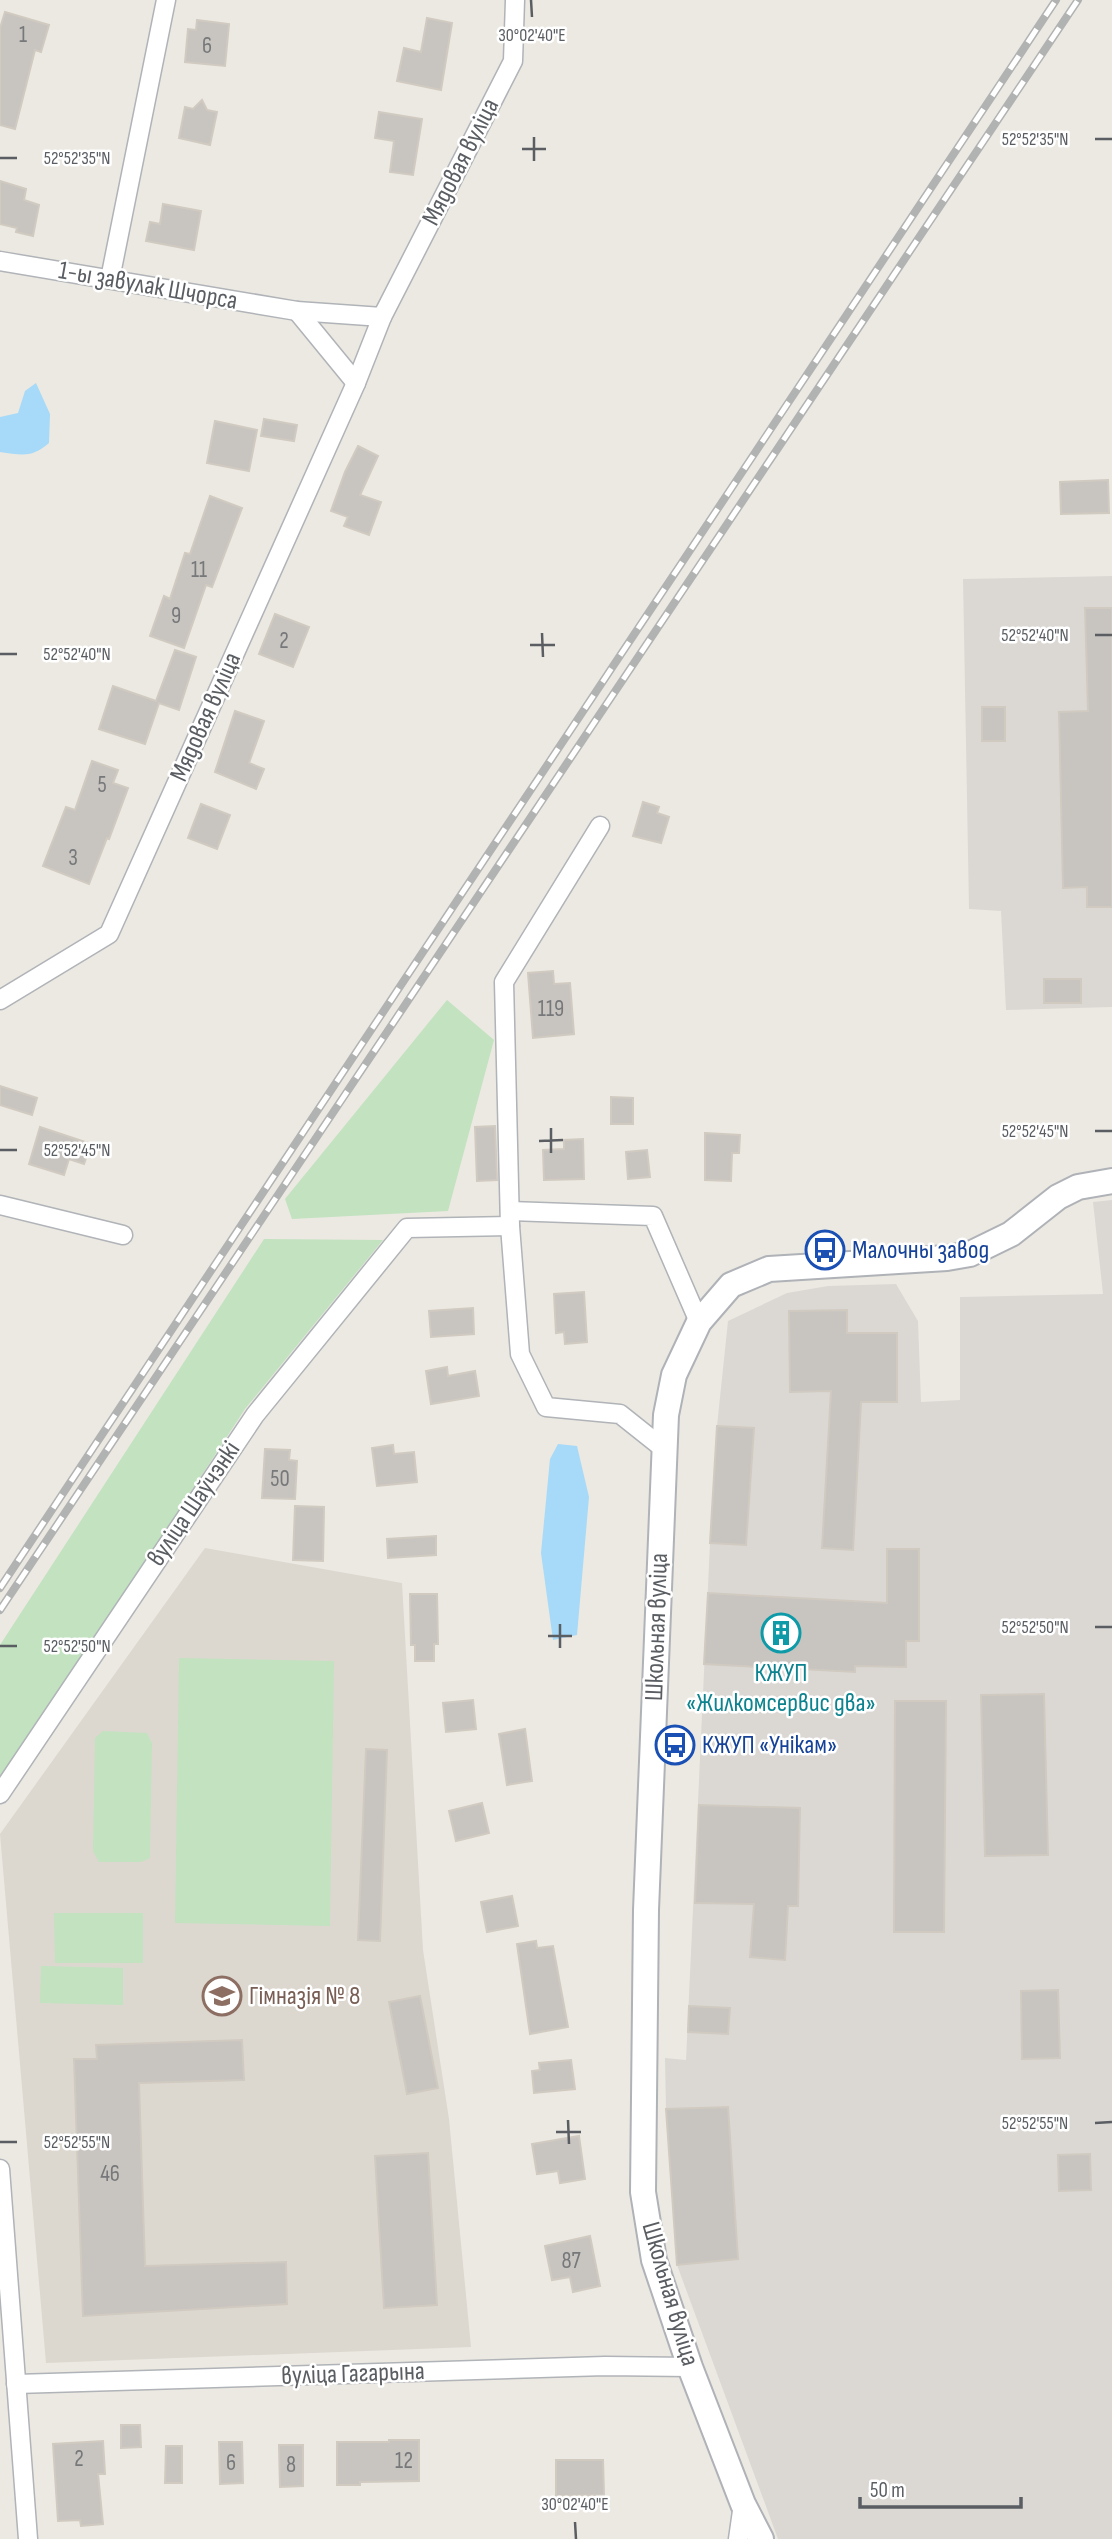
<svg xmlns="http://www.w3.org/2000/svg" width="1112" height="2539" font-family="'Sofia Sans Condensed',sans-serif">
<rect width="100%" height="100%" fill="#ece9e2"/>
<!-- industrial -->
<g fill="#dbd8d4">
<polygon points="1112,576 1112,1007 1006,1010 1001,911 969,909 963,579"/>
<polygon points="1112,1200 1112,2539 778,2539 677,2265 666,2109 665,2058 686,2060 710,1543 717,1426 728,1321 787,1293 828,1286 896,1284 918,1321 921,1402 960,1400 960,1297 1103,1294 1093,1202"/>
</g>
<!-- education -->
<polygon fill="#dcd8d0" points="205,1548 402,1583 423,1950 449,2119 471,2347 46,2363 0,1834"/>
<!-- green -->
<g fill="#c2e2c0">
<polygon points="447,1000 494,1040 448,1211 292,1219 285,1199"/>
<polygon points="264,1239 383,1240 245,1409 0,1784 0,1645"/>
<polygon points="179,1658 334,1661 330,1926 175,1923"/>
<polygon points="103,1731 147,1733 152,1743 150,1858 141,1862 99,1862 93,1851 95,1738"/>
<polygon points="54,1913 143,1913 143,1963 55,1963"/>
<polygon points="41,1966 123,1968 123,2005 40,2003"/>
</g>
<!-- water -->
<g fill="#a6daf8">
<path d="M36 383 50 414 49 443C32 458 22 455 0 452V417L18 413 25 391Z"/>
<polygon points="558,1444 577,1446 589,1497 577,1635 553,1640 541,1553 550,1459"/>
</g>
<!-- building -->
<g fill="#c8c4c0" stroke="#d0cac1" stroke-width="2">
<polygon points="5,12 49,25 41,52 35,50 15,129 0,125 0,28"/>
<polygon points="427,18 452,23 441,90 397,81 404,48 421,52"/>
<polygon points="197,20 229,24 225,66 185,62 188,29 196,30"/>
<polygon points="202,100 207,110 217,112 210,145 179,138 185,107 193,109"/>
<polygon points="379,112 422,119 413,175 390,172 394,141 375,138"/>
<polygon points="0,181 26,189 24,200 39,205 33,236 16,232 17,228 0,224"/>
<polygon points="163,204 201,211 194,250 146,241 150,222 160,224"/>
<polygon points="264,419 297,425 294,441 261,436"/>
<polygon points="215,421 257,430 249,471 207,463"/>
<polygon points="358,446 378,456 360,495 381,502 369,535 344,526 348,517 331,511 345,472"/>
<polygon points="1108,480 1109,513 1061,514 1060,482"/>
<polygon points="210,496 242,508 212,587 206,585 184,648 150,636 164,596 170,599 185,553 190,554"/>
<polygon points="1085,608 1112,608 1112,907 1087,907 1087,887 1063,888 1059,712 1088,711"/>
<polygon points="275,614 309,627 293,667 259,654"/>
<polygon points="175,650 196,657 179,710 159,703 145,744 99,729 113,686 156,701"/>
<rect x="982" y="707" width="23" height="34"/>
<polygon points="235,711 264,721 249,763 264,769 256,789 215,772"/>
<polygon points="92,761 118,770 113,783 128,788 109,839 107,838 89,884 43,866 66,807 75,810"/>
<polygon points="643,802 659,807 657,813 669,817 661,843 633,836"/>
<polygon points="201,804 230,815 217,849 188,838"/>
<polygon points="553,971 554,984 570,983 574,1034 533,1038 528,973"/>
<rect x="1044" y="979" width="37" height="24"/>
<polygon points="0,1086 37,1098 32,1115 0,1105"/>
<polygon points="611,1097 633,1098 633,1124 611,1124"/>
<polygon points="495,1126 497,1180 477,1181 475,1127"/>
<polygon points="40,1127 91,1144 84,1164 69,1159 64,1175 29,1164"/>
<polygon points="705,1133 740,1135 739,1153 732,1153 731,1181 705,1180"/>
<polygon points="583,1139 584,1179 544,1180 543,1150 564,1149 564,1140"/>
<polygon points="647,1150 650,1177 628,1179 626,1152"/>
<polygon points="584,1292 587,1342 565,1344 564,1332 556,1333 554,1294"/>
<polygon points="473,1308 474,1334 431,1337 429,1311"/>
<polygon points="847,1310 847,1333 897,1333 897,1402 861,1402 853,1550 822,1548 831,1391 790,1392 789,1311"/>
<polygon points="447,1367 448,1376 475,1371 479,1396 431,1404 426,1371"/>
<polygon points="717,1426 754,1428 746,1545 710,1543"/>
<polygon points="393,1445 394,1454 414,1452 417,1482 377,1486 372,1448"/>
<polygon points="265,1449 290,1450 289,1460 297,1461 295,1499 262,1498"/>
<polygon points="295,1506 324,1507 323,1561 293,1560"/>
<polygon points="436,1536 436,1555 388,1558 387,1539"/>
<polygon points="887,1549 919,1549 919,1641 906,1641 906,1667 855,1666 855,1672 704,1664 708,1593 887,1603"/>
<polygon points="410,1594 437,1594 438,1644 434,1644 434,1661 415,1661 415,1645 411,1645"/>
<polygon points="1044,1694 1048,1855 985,1856 981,1695"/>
<polygon points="473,1700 476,1729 446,1732 443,1703"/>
<polygon points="895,1701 946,1701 944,1932 894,1932"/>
<polygon points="525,1729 532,1781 507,1785 499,1734"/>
<polygon points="366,1749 387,1750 380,1941 358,1940"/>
<polygon points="482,1803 489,1833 456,1841 449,1811"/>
<polygon points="699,1805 800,1808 798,1906 788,1906 785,1960 750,1957 754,1904 695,1903"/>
<polygon points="512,1896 518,1926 487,1932 481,1902"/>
<polygon points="536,1941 537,1948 553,1946 568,2027 530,2034 517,1944"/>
<polygon points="1058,1990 1060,2058 1022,2059 1021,1991"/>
<polygon points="420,1996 438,2088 407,2094 389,2002"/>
<polygon points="689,2006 730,2008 728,2034 688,2032"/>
<polygon points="242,2040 244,2080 139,2083 145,2266 286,2262 287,2304 83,2316 74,2059 97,2059 96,2045"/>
<polygon points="571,2060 575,2089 534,2093 532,2071 540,2070 539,2063"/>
<polygon points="728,2107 738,2259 677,2265 666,2109"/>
<polygon points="579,2136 585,2179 560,2183 558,2171 537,2174 532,2144"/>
<polygon points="428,2153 437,2305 384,2308 375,2156"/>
<polygon points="1090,2154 1091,2190 1059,2191 1058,2155"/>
<polygon points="590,2236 600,2286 573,2292 570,2277 552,2280 545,2246"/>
<polygon points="121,2425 140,2425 141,2447 121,2448"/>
<polygon points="389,2440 419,2440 419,2481 360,2482 360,2485 337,2485 337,2442 389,2442"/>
<polygon points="103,2441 105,2474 98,2474 103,2524 81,2526 80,2520 58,2521 53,2444"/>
<polygon points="219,2442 242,2442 243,2483 220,2484"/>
<polygon points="279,2445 303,2445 303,2486 280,2487"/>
<polygon points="166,2446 182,2446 182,2483 165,2483"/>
<polygon points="556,2460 603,2460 604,2495 556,2496"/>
</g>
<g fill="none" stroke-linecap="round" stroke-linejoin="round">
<defs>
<g id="street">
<polyline points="0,261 297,311 382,317"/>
<polyline points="110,279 166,0"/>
<polyline points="297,311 356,383"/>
<polyline points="600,826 504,982 510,1226 520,1354 546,1407 620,1414 664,1449"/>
<polyline points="0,1000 109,934 356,383 382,317 513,61 515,0"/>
<polyline points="0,1205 123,1235"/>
<polyline points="510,1211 653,1216 699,1322"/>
<polyline points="0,1794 255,1415 407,1228 510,1226"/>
<polyline points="0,2169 28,2539"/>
<polyline points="16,2384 605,2366 690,2367"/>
<polyline points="738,2539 743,2504"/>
</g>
<polyline id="secondary" points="761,2539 743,2504 690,2367 654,2260 643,2192 646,1910 666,1415 674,1375 699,1322 731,1285 769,1269 947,1258 970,1254 1011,1234 1058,1197 1078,1187 1112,1181"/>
</defs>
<!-- street casing -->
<use href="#street" stroke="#b0b3b7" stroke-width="21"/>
<!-- secondary casing -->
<use href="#secondary" stroke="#afb2b7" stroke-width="28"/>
<!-- street -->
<use href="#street" stroke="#fff" stroke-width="18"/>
<!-- secondary -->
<use href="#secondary" stroke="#fff" stroke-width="24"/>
<defs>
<g id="rail">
<polyline points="0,1588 1056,0"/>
<polyline points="0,1610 1078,0"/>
</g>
</defs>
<!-- rail casing -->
<use href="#rail" stroke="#b1b2b2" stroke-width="8"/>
<!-- rail -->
<use href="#rail" stroke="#fff" stroke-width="5" stroke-dasharray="16" stroke-linecap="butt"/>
</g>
<!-- ticks -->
<path fill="none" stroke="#5a5e62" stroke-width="2.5" d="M531 0 532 17M534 137V161M1095 139H1112M522 149H546M0 158H17M542 633 543 657M1095 635H1112M530 645H555M0 654H17M551 1128V1153M1095 1131H1112M539 1141 563 1140M0 1150H17M560 1624V1648M1095 1627H1112M548 1636H572M0 1646H17M568 2120 569 2144M1095 2123 1112 2122M556 2132H581M0 2142H17M575 2522 576 2539"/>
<!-- icons -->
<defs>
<symbol id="bus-ring" viewBox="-11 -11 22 22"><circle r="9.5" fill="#fff" stroke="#1a4fb4" stroke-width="1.5"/><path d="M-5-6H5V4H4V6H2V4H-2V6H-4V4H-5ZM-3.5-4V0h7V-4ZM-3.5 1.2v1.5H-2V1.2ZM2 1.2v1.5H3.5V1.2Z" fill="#1a4fb4"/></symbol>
<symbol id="building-ring" viewBox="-11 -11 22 22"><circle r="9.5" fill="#fff" stroke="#0f9aa8" stroke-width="1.5"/><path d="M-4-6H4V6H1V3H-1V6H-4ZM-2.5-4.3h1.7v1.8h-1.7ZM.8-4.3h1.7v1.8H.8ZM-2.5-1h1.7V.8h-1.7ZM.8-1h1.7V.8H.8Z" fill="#0f9aa8"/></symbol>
<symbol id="school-ring" viewBox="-11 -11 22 22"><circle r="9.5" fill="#fff" stroke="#8d6e63" stroke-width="1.5"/><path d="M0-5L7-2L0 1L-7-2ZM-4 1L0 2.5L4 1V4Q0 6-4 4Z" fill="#8d6e63"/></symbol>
</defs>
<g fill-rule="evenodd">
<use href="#bus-ring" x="803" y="1228" width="44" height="44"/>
<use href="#building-ring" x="759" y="1611" width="44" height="44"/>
<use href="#bus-ring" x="653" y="1723" width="44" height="44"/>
<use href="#school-ring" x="200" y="1974" width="44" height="44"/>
</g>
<g text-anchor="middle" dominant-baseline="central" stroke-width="5" stroke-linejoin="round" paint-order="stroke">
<!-- number labels -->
<g font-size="23" fill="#76787a">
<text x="23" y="35">1</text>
<text x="207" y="46">6</text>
<text x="199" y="570">11</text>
<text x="176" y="616">9</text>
<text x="284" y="641">2</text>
<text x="102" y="785">5</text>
<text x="73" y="858">3</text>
<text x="551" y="1009">119</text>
<text x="280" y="1479">50</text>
<text x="110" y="2174">46</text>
<text x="571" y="2261">87</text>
<text x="79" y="2459">2</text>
<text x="404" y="2461">12</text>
<text x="231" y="2463">6</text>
<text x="291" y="2465">8</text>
</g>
<!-- street labels -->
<g font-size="26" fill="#5a5e62" stroke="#fff">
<text transform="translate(461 162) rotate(-63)">Мядовая вуліца</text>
<text transform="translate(148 286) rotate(10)">1-ы завулак Шчорса</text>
<text transform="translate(206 717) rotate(-66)">Мядовая вуліца</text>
<text transform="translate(194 1504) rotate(-56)">вуліца Шаўчэнкі</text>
<text transform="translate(657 1627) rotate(-88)">Школьная вуліца</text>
<text transform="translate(670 2294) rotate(74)">Школьная вуліца</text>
<text transform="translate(353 2374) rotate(-2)">вуліца Гагарына</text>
</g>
<!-- transit labels -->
<g font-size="26" fill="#164399" stroke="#fff" text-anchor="start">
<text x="852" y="1250">Малочны завод</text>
<text x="702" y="1745">КЖУП «Унікам»</text>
</g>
<!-- culture labels -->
<g font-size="26" fill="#0d838f" stroke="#fff">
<text x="781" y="1673">КЖУП<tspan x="781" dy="30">«Жилкомсервис два»</tspan></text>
</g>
<!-- education labels -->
<g font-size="26" fill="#785e54" stroke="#fff" text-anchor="start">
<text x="249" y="1996">Гімназія № 8</text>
</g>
</g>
<g font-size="18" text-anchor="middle" fill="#5a5e62" stroke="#fff" stroke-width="5" stroke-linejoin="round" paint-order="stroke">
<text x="532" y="41">30°02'40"E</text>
<text x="1035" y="145">52°52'35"N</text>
<text x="77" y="164">52°52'35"N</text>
<text x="1035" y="641">52°52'40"N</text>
<text x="77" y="660">52°52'40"N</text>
<text x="1035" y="1137">52°52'45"N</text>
<text x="77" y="1156">52°52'45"N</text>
<text x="1035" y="1633">52°52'50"N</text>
<text x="77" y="1652">52°52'50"N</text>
<text x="1035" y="2129">52°52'55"N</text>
<text x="77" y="2148">52°52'55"N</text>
<text x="575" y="2510">30°02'40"E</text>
</g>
<!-- scale -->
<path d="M860 2497v10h161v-10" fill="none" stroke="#5a5e62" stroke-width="3.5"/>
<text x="870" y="2497" font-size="21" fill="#5a5e62" stroke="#ffffff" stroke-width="5" paint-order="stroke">50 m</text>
</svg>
